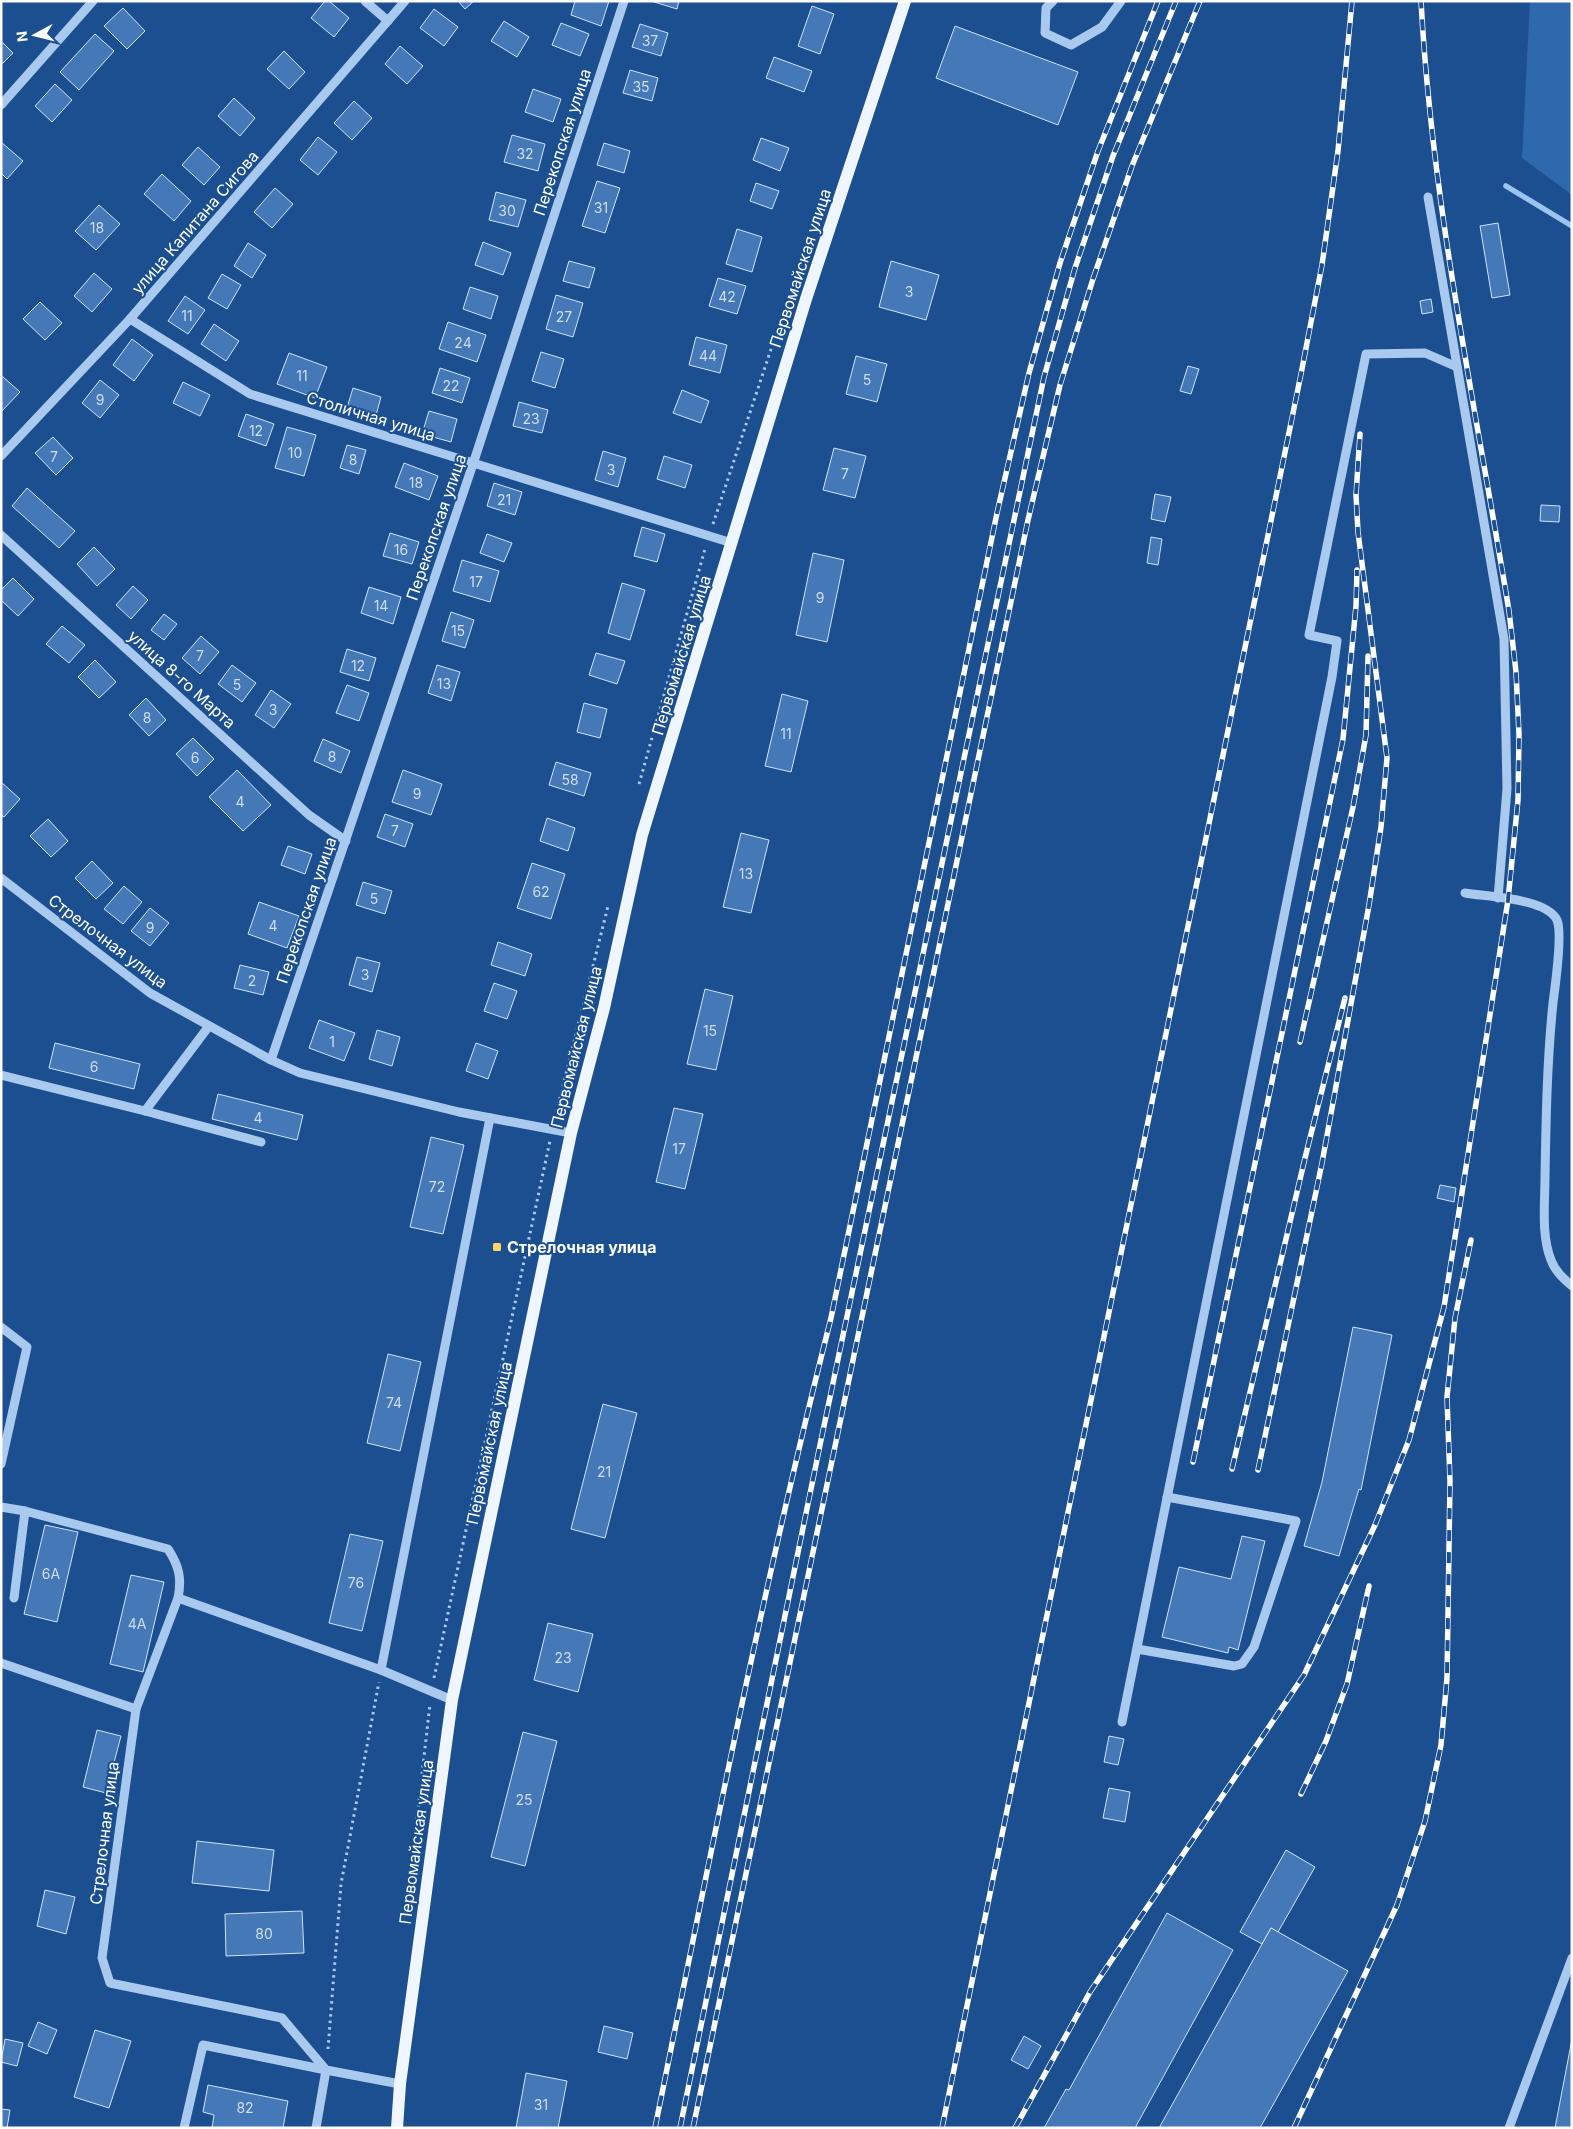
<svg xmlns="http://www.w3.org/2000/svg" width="1573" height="2129" font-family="Inter,sans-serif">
<rect width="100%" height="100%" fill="#1b4f8f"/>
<!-- green -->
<polygon fill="#2e69ad" points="1530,1 1572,1 1572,195 1522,158"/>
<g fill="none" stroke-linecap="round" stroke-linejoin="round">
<!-- stream -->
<polyline stroke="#9cc4f0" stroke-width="5.5" points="1506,186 1572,226"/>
</g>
<!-- building -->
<g fill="#4478b7" stroke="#cfe3fa">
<polygon points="325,1 329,1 349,18 334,37 311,18"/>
<polygon points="458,1 474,1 465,9"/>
<polygon points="575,1 609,1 601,26 571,15"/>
<polygon points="651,1 679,1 677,9"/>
<polygon points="812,6 834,14 820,54 798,46"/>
<polygon points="123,8 145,31 127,49 104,26"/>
<polygon points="434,9 458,27 444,46 420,28"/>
<polygon points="504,21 529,37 517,57 491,41"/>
<polygon points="561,23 589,34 580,56 552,45"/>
<polygon points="640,24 668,33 661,56 632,47"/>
<polygon points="955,26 1078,72 1058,125 936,78"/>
<polygon points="95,34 114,51 79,90 60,72"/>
<polygon points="1,41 13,53 1,65"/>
<polygon points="400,46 423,66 407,84 385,64"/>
<polygon points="284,51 305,72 289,89 267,69"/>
<polygon points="774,57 812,71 804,92 766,78"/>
<polygon points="630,70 658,78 652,101 623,93"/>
<polygon points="55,84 72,100 52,122 35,106"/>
<polygon points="533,89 561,99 553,122 525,112"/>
<polygon points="234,98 255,118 240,136 218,116"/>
<polygon points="354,101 372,118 352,140 334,123"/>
<polygon points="512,135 545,144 538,171 504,162"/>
<polygon points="318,137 337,152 318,175 300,160"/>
<polygon points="761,138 789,148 780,171 753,160"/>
<polygon points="1,142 23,161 7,179 1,173"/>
<polygon points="604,143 630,151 624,173 597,165"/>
<polygon points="198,147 220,167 204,185 182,165"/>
<polygon points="162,174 191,201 174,221 144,194"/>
<polygon points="597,181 620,188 605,233 582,226"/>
<polygon points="756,183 779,191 772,209 750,201"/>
<polygon points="275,188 293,204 272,228 254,212"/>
<polygon points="496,192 526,200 518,227 489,220"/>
<polygon points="99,205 120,224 96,250 75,231"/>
<polygon points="1498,223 1510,295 1492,298 1480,226"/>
<polygon points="737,229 762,237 752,272 726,264"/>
<polygon points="483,242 511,253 503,275 475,265"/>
<polygon points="248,243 266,255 252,278 234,266"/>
<polygon points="569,261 595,268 589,288 563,281"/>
<polygon points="891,261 939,275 926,320 879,307"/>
<polygon points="94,273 112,289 92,312 74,296"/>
<polygon points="222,274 241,285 227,309 208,298"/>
<polygon points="718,278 746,286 737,314 709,306"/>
<polygon points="470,287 498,296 491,319 463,309"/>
<polygon points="556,295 583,303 573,337 546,329"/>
<polygon points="185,296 205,310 188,334 168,321"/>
<polygon points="1431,299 1433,312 1422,314 1420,301"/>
<polygon points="40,302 62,323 45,340 23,319"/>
<polygon points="448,322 486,335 477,362 439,349"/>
<polygon points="214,324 239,341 226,361 201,344"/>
<polygon points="696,337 727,345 720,373 689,365"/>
<polygon points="132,339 153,355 134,381 113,365"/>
<polygon points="541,352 564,359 555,388 532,381"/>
<polygon points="289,353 327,367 315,398 277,384"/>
<polygon points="856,356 887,364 877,402 846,394"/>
<polygon points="1188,366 1199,369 1191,394 1180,391"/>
<polygon points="440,368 470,378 462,403 432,393"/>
<polygon points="2,376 20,392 1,412 1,377"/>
<polygon points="100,380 119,395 100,418 82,403"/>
<polygon points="183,382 210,395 200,416 173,403"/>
<polygon points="353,388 381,397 375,419 346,411"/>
<polygon points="682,390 709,401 701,423 673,413"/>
<polygon points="519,402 548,410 542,433 513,426"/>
<polygon points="429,411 457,419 451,442 422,434"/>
<polygon points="246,414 274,424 266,446 238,436"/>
<polygon points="287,427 316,435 304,476 275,468"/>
<polygon points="53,437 73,458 56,475 35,453"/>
<polygon points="347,445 366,450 359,474 340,468"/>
<polygon points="834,448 866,456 855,498 823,490"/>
<polygon points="603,451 626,458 618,487 595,480"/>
<polygon points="664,456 692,465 685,488 657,479"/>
<polygon points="404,463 438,476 429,500 395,487"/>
<polygon points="494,483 522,492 515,515 487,506"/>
<polygon points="27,488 75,531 59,548 12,506"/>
<polygon points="1155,494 1171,497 1165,522 1151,519"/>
<polygon points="1541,505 1560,506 1559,522 1540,521"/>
<polygon points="642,527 665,534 657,562 634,556"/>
<polygon points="390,533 419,542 412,564 383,556"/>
<polygon points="487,534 512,543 504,562 480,553"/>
<polygon points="1151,537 1162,539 1158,565 1147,563"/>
<polygon points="94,547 115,569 97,586 77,564"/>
<polygon points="813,553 844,560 827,642 796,635"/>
<polygon points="462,560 499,571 490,602 453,591"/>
<polygon points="13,578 34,599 18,616 1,600 1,590"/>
<polygon points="622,583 645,590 630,640 608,633"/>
<polygon points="133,586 148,600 131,619 116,605"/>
<polygon points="369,587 401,597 393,624 361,613"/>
<polygon points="451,612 474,620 465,648 442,641"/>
<polygon points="164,614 177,624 164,640 151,630"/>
<polygon points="62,626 85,645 69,663 46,644"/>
<polygon points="201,636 219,652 200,674 182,658"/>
<polygon points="347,649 376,658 369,681 340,672"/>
<polygon points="596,653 625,661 617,684 589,675"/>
<polygon points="95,660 116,682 99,698 78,677"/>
<polygon points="232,665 256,683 242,702 218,684"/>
<polygon points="437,665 460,672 451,701 428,693"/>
<polygon points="347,685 369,693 359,721 336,713"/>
<polygon points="271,690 291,704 274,728 255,715"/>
<polygon points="782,694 808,701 791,772 765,766"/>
<polygon points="146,698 166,720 149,736 129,715"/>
<polygon points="584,703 607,709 600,738 577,732"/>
<polygon points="193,738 214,759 197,776 176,754"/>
<polygon points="323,739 350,751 341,773 314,761"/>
<polygon points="556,762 591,773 584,796 549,785"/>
<polygon points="237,770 271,805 243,831 209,797"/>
<polygon points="403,770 442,784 431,815 392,802"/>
<polygon points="1,782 20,799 4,817 1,815"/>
<polygon points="385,814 413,824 405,847 377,837"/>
<polygon points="547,818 575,828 568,851 540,841"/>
<polygon points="48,819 68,841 51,857 30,836"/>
<polygon points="741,833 769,840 751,913 723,907"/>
<polygon points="288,846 312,854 305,874 281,865"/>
<polygon points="92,861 113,883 96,899 75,878"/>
<polygon points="532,863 565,874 551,919 517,908"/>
<polygon points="363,882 392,891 385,914 356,905"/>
<polygon points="124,886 142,902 123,924 104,909"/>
<polygon points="259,902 299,916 287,948 248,934"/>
<polygon points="150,908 169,923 150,946 131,931"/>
<polygon points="498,942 532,954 525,976 491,965"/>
<polygon points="357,957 380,963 372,992 349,985"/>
<polygon points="240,965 269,972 263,995 234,988"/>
<polygon points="494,983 517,991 507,1019 484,1011"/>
<polygon points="705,989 733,996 716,1070 687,1064"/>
<polygon points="319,1020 355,1033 344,1061 309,1048"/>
<polygon points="377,1030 400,1037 392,1066 369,1059"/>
<polygon points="55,1043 140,1064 134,1089 49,1068"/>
<polygon points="476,1043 498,1051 488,1079 466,1071"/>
<polygon points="218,1094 303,1115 297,1140 212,1119"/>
<polygon points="674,1108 703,1114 685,1189 656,1182"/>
<polygon points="431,1137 464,1145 443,1234 410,1227"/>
<polygon points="1440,1185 1456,1188 1454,1202 1437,1198"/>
<polygon points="1353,1327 1392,1335 1361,1490 1359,1489 1339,1556 1304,1546 1322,1482"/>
<polygon points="388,1354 421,1362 400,1451 367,1443"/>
<polygon points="603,1404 637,1413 605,1538 571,1529"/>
<polygon points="45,1525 78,1532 57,1622 24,1614"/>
<polygon points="350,1534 383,1541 362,1631 329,1623"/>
<polygon points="1242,1536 1265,1541 1238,1650 1229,1647 1228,1653 1162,1637 1179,1567 1231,1579"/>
<polygon points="131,1575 164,1582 143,1672 110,1664"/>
<polygon points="548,1623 593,1634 578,1692 534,1680"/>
<polygon points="97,1730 121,1736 106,1793 83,1787"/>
<polygon points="523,1732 557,1741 525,1866 491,1857"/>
<polygon points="1109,1736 1124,1739 1118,1765 1104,1762"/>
<polygon points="1109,1788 1130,1792 1125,1822 1103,1818"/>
<polygon points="197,1841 274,1850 269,1891 192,1883"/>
<polygon points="1286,1850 1315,1867 1278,1932 1271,1928 1262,1944 1240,1932"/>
<polygon points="45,1890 75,1897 66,1934 37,1926"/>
<polygon points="302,1911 304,1953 226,1956 225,1914"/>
<polygon points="1167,1913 1233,1950 1135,2128 1044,2128 1066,2089 1069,2090"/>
<polygon points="1271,1928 1348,1971 1260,2128 1159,2128"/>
<polygon points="38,2022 57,2030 47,2054 28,2046"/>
<polygon points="604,2026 633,2033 627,2059 598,2052"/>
<polygon points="95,2030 131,2041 109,2108 74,2097"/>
<polygon points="1024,2036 1041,2046 1028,2069 1011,2060"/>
<polygon points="5,2039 23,2043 17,2066 1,2062"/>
<polygon points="1572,2039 1572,2128 1555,2128"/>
<polygon points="526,2073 567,2081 558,2128 516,2128"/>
<polygon points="208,2085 288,2101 283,2128 212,2128 214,2115 203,2112"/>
<polygon points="1,2109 10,2110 7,2128 1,2128"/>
</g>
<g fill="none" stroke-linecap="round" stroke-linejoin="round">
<!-- path -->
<g stroke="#a9c9ee" stroke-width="3" stroke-dasharray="2.5 4" stroke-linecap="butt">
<polyline points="713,524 778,328"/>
<polyline points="639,784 705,549"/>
<polyline points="555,1118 608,906"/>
<polyline points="434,1678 550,1141"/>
<polyline points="411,1871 430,1704"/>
<polyline points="328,2049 341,1884 379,1682"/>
</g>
<!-- minor -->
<g stroke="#a9c9ee" stroke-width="9">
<polyline points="365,1 388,21"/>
<polyline points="1053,1 1046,8 1045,33 1071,45 1102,27 1121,1"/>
<polyline points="1,105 93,1"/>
<polyline points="1428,197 1504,639 1507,789 1498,898"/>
<polyline points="130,319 250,394 732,543"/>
<polyline points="1,456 130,319 405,1"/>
<polyline points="1,535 309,815 346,841"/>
<polyline points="1,878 150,993 271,1060 300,1073 459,1112 571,1133"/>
<path d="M1465 893C1488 897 1546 898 1557 920 1563 934 1555 987 1553 1003 1547 1061 1546 1119 1545 1177 1545 1203 1541 1235 1551 1260 1555 1271 1563 1278 1572 1286"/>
<polyline points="271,1060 473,464 624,1"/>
<polyline points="1,1075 145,1111 209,1026"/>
<polyline points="145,1111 261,1142"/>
<polyline points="1,1327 27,1347 1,1464"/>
<path d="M1 1507 25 1511 168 1549C179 1566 182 1578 178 1598L136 1709 102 1958 110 1983 282 2018 326 2070 400 2084"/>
<polyline points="14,1598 25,1511"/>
<polyline points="178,1598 381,1670 452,1700"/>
<polyline points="1137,1649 1234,1666 1242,1664 1254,1647 1296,1521 1167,1497"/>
<polyline points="1,1663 136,1709"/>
<polyline points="381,1670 490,1118"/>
<polyline points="1122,1722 1332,677 1337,641 1309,635 1366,354 1425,353 1457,367"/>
<polyline points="184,2128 203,2045 326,2070 316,2128"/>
<polyline points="1509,2128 1572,1958"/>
</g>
<!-- major -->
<polyline stroke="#f0f6ff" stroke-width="12" points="397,2128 400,2084 452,1700 571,1133 604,1008 642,835 806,299 905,1"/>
<defs>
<g id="rail">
<polyline points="1300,1042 1353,807 1366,735 1368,656"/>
<polyline points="1193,1462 1343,739 1356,606 1357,570"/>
<polyline points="1232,1469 1305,1158 1345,998"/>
<polyline points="1258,1470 1322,1163 1369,905 1381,827 1387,758 1358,532 1356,495 1360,434"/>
<polyline points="1301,1794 1326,1741 1347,1684 1369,1586"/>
<path d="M655 2128C710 1857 763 1586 831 1318L997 513 1029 373 1060 263 1098 151 1158 1"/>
<polyline points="680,2128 820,1445 1044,377 1075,268 1113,156 1176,1"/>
<polyline points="693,2128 1028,520 1060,385 1093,279 1132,166 1200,1"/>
<polyline points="942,2128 1301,374 1322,265 1338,151 1352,1"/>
<path d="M1015 2128 1090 1992 1304 1675 1375 1525 1409 1440 1444 1307 1508 900 1518 800 1519 734 1516 672 1509 611C1476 409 1432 206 1421 1"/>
<polyline points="1294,2128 1397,1905 1425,1821 1441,1745 1447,1678 1450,1482 1447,1397 1455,1318 1471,1240"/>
</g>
</defs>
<!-- rail casing -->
<use href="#rail" stroke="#fff" stroke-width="5.5"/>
<!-- rail -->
<use href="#rail" stroke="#1b4f8f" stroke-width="4" stroke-dasharray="11" stroke-linecap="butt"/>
</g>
<!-- markers -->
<rect fill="#ffd166" stroke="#1b4f8f" stroke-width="2" x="492" y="1242" width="10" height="10" rx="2.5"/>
<g text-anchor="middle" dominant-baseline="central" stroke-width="4" stroke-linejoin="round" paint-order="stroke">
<!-- number labels -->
<g font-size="14" fill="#d0dded">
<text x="650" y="40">37</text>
<text x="641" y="86">35</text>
<text x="525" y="153">32</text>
<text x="601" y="207">31</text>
<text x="507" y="210">30</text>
<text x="97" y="227">18</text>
<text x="909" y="291">3</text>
<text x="727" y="296">42</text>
<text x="187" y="315">11</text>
<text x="564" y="316">27</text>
<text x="463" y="342">24</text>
<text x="708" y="355">44</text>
<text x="302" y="375">11</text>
<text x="867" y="379">5</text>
<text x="451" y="385">22</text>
<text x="100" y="399">9</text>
<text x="531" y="418">23</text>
<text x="256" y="430">12</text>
<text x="295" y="452">10</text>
<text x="54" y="456">7</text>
<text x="353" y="459">8</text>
<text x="611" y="469">3</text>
<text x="845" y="473">7</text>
<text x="416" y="482">18</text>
<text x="504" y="499">21</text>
<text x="401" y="549">16</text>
<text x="476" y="581">17</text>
<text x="820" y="597">9</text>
<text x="381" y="605">14</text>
<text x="458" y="630">15</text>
<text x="200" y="655">7</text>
<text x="358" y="665">12</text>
<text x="444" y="683">13</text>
<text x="237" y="684">5</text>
<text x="273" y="709">3</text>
<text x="147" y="717">8</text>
<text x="786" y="733">11</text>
<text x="332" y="756">8</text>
<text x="195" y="757">6</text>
<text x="570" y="779">58</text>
<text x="417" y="793">9</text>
<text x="240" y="801">4</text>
<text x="395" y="830">7</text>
<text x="746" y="873">13</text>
<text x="541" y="891">62</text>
<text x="374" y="898">5</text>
<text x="273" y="925">4</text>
<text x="150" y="927">9</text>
<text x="365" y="974">3</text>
<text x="252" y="980">2</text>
<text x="710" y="1030">15</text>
<text x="332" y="1041">1</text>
<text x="94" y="1066">6</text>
<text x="258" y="1117">4</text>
<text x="679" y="1148">17</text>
<text x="437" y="1186">72</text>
<text x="394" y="1402">74</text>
<text x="604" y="1471">21</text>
<text x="51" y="1573">6А</text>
<text x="356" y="1582">76</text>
<text x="137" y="1623">4А</text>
<text x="563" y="1657">23</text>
<text x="524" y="1799">25</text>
<text x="264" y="1933">80</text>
<text x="541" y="2104">31</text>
<text x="245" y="2107">82</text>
</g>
<!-- street labels -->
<g font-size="16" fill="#fff" stroke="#1b4f8f">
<text transform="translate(562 142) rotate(-72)">Перекопская улица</text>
<text transform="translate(195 222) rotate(-49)">улица Капитана Сигова</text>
<text transform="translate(800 268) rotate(-72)">Первомайская улица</text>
<text transform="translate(371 416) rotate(17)">Столичная улица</text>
<text transform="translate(436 527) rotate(-71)">Перекопская улица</text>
<text transform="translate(681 655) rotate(-73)">Первомайская улица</text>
<text transform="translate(182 679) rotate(42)">улица 8-го Марта</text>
<text transform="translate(306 910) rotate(-71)">Перекопская улица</text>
<text transform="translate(108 941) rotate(37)">Стрелочная улица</text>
<text transform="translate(576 1047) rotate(-76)">Первомайская улица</text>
<text transform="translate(489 1443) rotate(-78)">Первомайская улица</text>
<text transform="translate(104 1833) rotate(-83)">Стрелочная улица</text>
<text transform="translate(416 1842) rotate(-82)">Первомайская улица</text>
</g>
<!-- poi labels -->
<g font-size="16" font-weight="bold" fill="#fff" stroke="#1b4f8f" text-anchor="start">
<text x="507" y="1247">Стрелочная улица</text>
</g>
</g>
<!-- border -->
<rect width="1573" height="2129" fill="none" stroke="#ffffff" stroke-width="5"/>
<!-- north arrow -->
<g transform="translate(35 35) rotate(263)" stroke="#1b4f8f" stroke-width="4" paint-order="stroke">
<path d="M0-4L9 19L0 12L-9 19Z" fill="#ffffff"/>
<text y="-8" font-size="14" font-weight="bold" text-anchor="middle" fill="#ffffff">N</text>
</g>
</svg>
